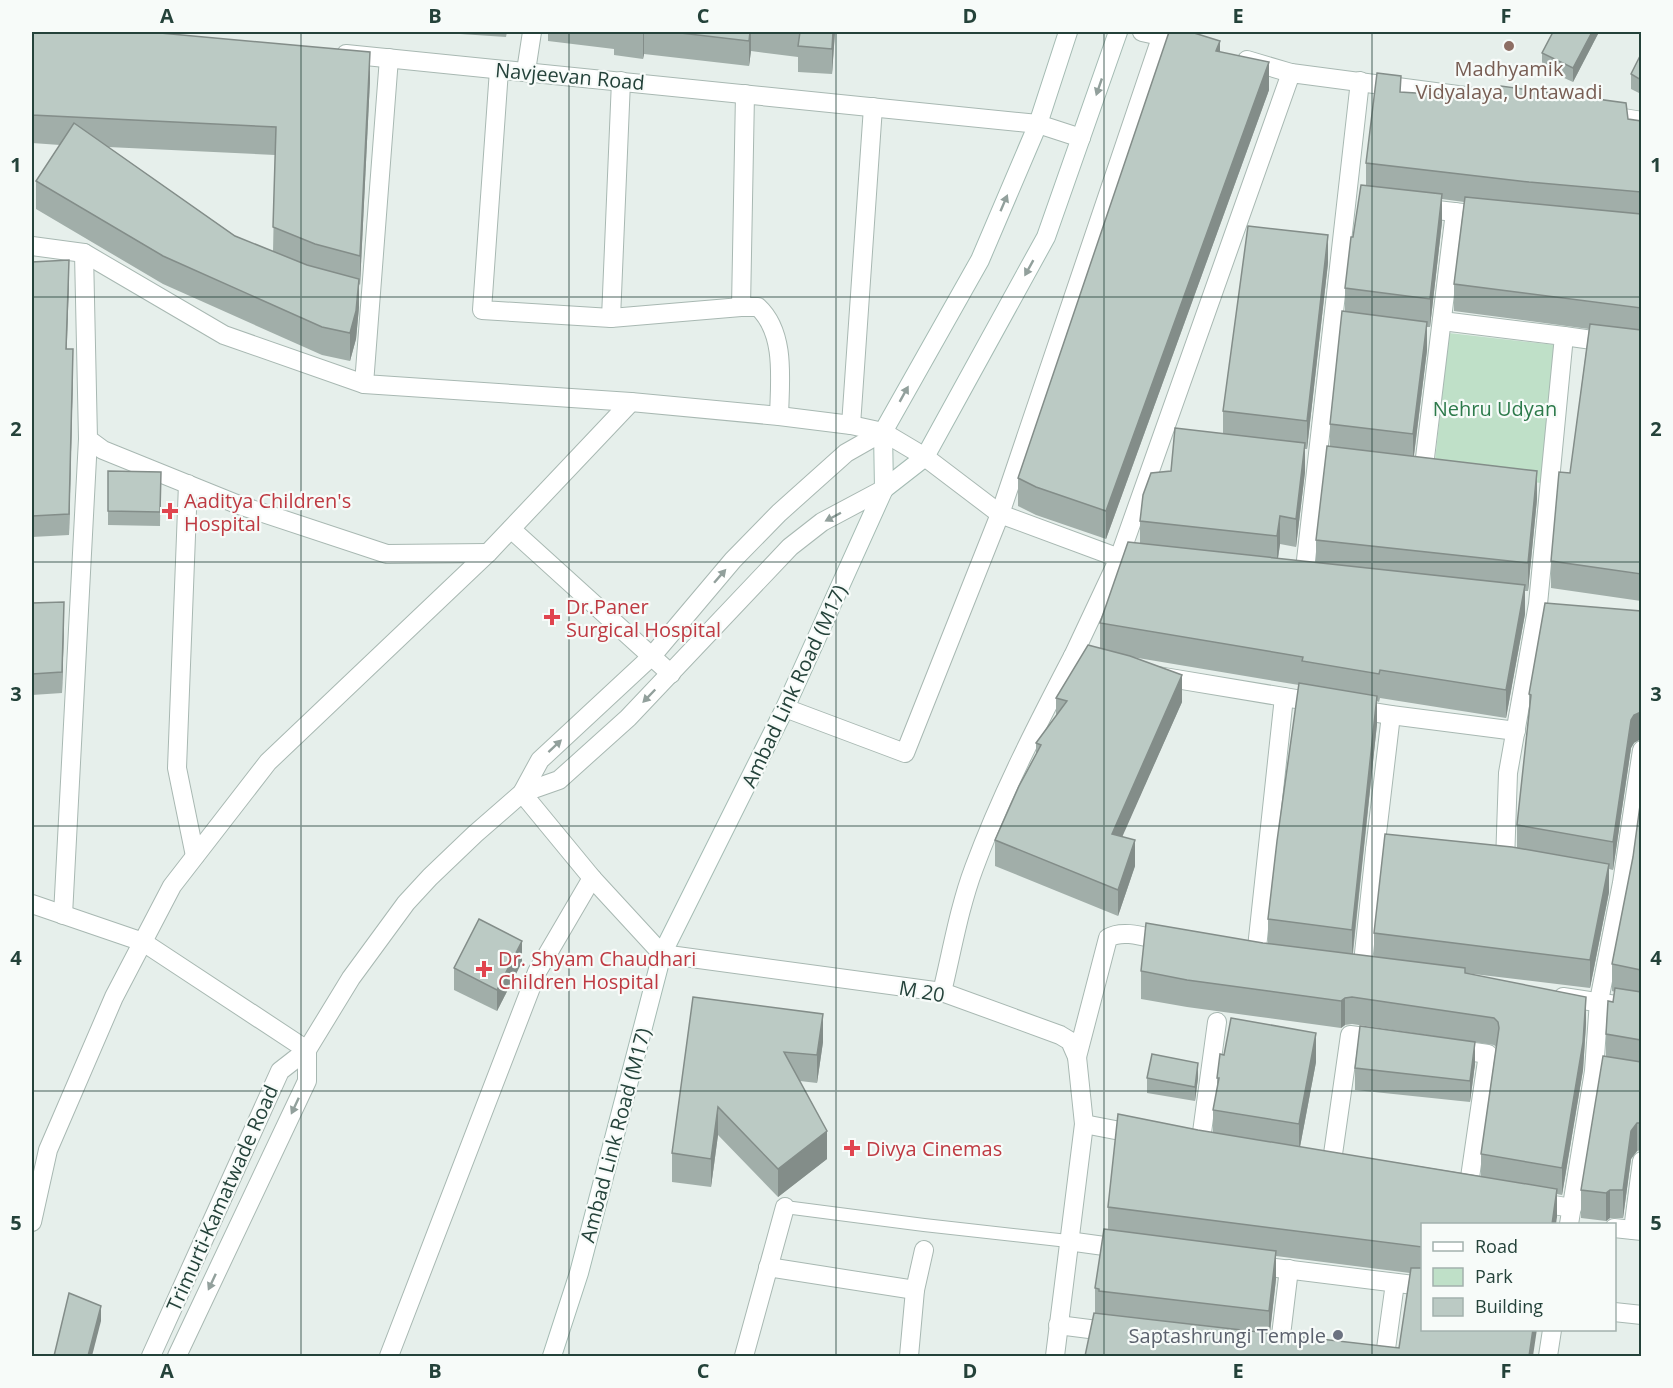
<svg xmlns="http://www.w3.org/2000/svg" width="1673" height="1388" font-family="'Open Sans',sans-serif">
<rect width="100%" height="100%" fill="#e6efeb"/>
<!-- green -->
<polygon fill="#bfe0c8" points="1449,333 1556,345 1541,483 1434,470"/>
<g fill="none" stroke-linecap="round" stroke-linejoin="round">
<defs>
<polyline id="service" points="785,1207 924,1225 1068,1241"/>
<g id="minor">
<polyline points="1142,32 1174,39"/>
<polyline points="346,54 1038,124 1081,138"/>
<polyline points="1247,60 1291,73"/>
<polyline points="499,70 482,310 611,318 741,307 745,94"/>
<polyline points="526,71 532,32"/>
<polyline points="1605,115 1642,121"/>
<polyline points="1420,208 1488,216"/>
<polyline points="32,246 84,253 88,439 103,450 239,505 387,554 488,553"/>
<polyline points="84,253 224,335 364,384"/>
<path d="M741 307H758C786 333 780 380 779 416"/>
<polyline points="611,318 621,81"/>
<polyline points="1442,321 1564,336 1538,604 1508,773 1505,862 1497,861"/>
<polyline points="1564,336 1642,347"/>
<polyline points="631,402 779,416 851,425 883,432 925,457 1000,514 1119,558 1130,559"/>
<polyline points="851,425 873,107"/>
<polyline points="1423,474 1455,212"/>
<polyline points="188,484 177,768 195,856"/>
<polyline points="511,529 671,674"/>
<polyline points="1304,578 1360,81"/>
<polyline points="1102,663 1073,656 1119,558 1291,73 1488,99"/>
<polyline points="1158,676 1320,703"/>
<polyline points="785,708 905,753 1000,514 1162,35"/>
<polyline points="1353,709 1391,715 1375,850 1407,853"/>
<polyline points="1391,715 1516,731"/>
<polyline points="32,904 143,942 307,1050"/>
<polyline points="63,915 88,439"/>
<polyline points="1256,957 1284,697"/>
<polyline points="1362,972 1375,850"/>
<path d="M942 992C952 951 959 908 974 868 1001 795 1037 725 1073 656"/>
<polyline points="1563,997 1642,1009"/>
<polyline points="1453,1049 1488,1054 1468,1191"/>
<path d="M1077 1057 1108 938C1124 928 1150 939 1168 942"/>
<polyline points="1084,1124 1141,1135"/>
<polyline points="1200,1147 1217,1022"/>
<polyline points="1331,1168 1350,1035 1381,1039"/>
<polyline points="1535,1202 1572,1208"/>
<polyline points="32,1222 48,1150 114,997 172,886 268,762 488,553 631,402 364,384 389,58"/>
<polyline points="1569,1224 1594,1071 1599,1001 1622,883 1642,750"/>
<polyline points="1614,1228 1642,1231"/>
<polyline points="1633,1230 1642,1161"/>
<polyline points="1068,1241 1126,1249"/>
<polyline points="1252,1265 1422,1286"/>
<polyline points="768,1267 915,1290"/>
<polyline points="1614,1312 1642,1315"/>
<polyline points="1058,1325 1113,1332"/>
<polyline points="1279,1352 1289,1269"/>
<polyline points="389,1356 537,972 592,878"/>
<polyline points="744,1356 785,1207"/>
<polyline points="909,1356 915,1290 924,1250"/>
<polyline points="1385,1356 1395,1283"/>
<polyline points="1548,1356 1552,1330"/>
</g>
<g id="tertiary">
<polyline points="522,793 592,878 662,954 942,992 1060,1035 1070,1041 1077,1057 1084,1124 1055,1356"/>
<polyline points="522,793 559,780 628,718 790,547 822,522 884,489"/>
<polyline points="151,1356 280,1071 307,1050 351,978 406,903 430,877 475,834 522,793 540,760 652,656 733,560 779,513 846,453 883,432"/>
<polyline points="177,1356 307,1081 307,1050"/>
</g>
<g id="secondary">
<polyline points="884,489 925,457 1046,237 1118,32"/>
<polyline points="552,1356 579,1273 662,954 785,708 884,489 883,432 980,260 1038,124 1068,32"/>
</g>
</defs>
<!-- service casing -->
<use href="#service" stroke="#a8b8b2" stroke-width="14"/>
<!-- minor casing -->
<use href="#minor" stroke="#a8b8b2" stroke-width="20"/>
<!-- tertiary casing -->
<use href="#tertiary" stroke="#a8b8b2" stroke-width="20"/>
<!-- secondary casing -->
<use href="#secondary" stroke="#a4bbb3" stroke-width="20"/>
<!-- service -->
<use href="#service" stroke="#fff" stroke-width="12"/>
<!-- minor -->
<use href="#minor" stroke="#fff" stroke-width="18"/>
<!-- tertiary -->
<use href="#tertiary" stroke="#fff" stroke-width="18"/>
<!-- secondary -->
<use href="#secondary" stroke="#fff" stroke-width="18"/>
</g>
<!-- wall -->
<g fill="#a1aea9" fill-rule="evenodd">
<path d="M32 32 370 80 360 285 359 284V307L356 339 350 361 322 355 163 284 36 209V181L60 145 32 143ZM108 147 275 155 273 252 235 236Z"/>
<polygon points="430,32 507,32 506,37"/>
<polygon points="548,32 835,32 832,74 798,72 798,57 751,51 749,66 644,54 643,59 614,55 614,49 548,41"/>
<polygon points="1599,32 1573,82 1542,68 1542,53"/>
<polygon points="1220,52 1269,90 1106,539 1036,515 1018,506 1018,478"/>
<polygon points="1641,54 1641,94 1631,89 1631,74"/>
<path d="M1401 92 1641 121V601L1551 588V561L1570 473 1589 329 1454 311V284L1464 202 1442 199V222L1430 327H1427V350L1414 456 1537 499 1528 591H1525V614L1506 718 1380 698 1379 702 1377 701V724L1353 954 1374 957V933L1517 847V825L1529 720V694L1545 603 1634 743 1631 748 1613 870 1609 869V892L1590 988 1465 973 1586 1024 1583 1070 1562 1195 1557 1194V1217L1422 1224V1329L1533 1356H1085L1095 1313V1288L1108 1229V1207L1213 1132V1110L1217 1088V1078L1316 1062 1300 1147 1481 1176V1154L1496 1047 1494 1045 1352 1024 1345 1025 1341 1028 1187 1007 1141 999V971L1268 943V919L1299 685 1132 657 1182 702 1122 836 1135 866 1118 916 995 866V840L1036 755V743L1056 716V698L1100 648V623L1140 544V521L1171 471 1223 434V411L1328 263 1307 449H1305V472L1296 547 1280 544 1278 559 1316 563V540L1330 446V424L1345 311V288L1353 237 1366 186V163ZM1276 1256 1410 1273 1399 1348 1270 1333 1276 1279Z"/>
<polygon points="32,262 69,281 66,349 73,370 69,535 32,537"/>
<polygon points="108,471 161,472 160,526 108,525"/>
<polygon points="32,603 64,623 62,693 32,695"/>
<polygon points="1641,798 1641,1150 1637,1151 1631,1159 1623,1218 1610,1218 1606,1221 1581,1218 1581,1190 1606,1057 1606,1034 1613,1002 1615,992 1612,991 1612,964 1633,857"/>
<polygon points="522,962 497,1011 454,990 454,968"/>
<polygon points="693,997 823,1042 817,1083 800,1081 827,1159 778,1197 718,1135 711,1187 672,1182 672,1153"/>
<polygon points="1475,1064 1470,1102 1355,1090 1355,1068"/>
<polygon points="1147,1078 1198,1078 1195,1101 1147,1093"/>
</g>
<!-- shaded-wall -->
<g fill="#838d89">
<polygon points="644,32 644,54 643,59 643,33"/>
<polygon points="750,32 751,32 751,51 749,66 749,41"/>
<polygon points="833,32 835,32 832,74 832,49"/>
<polygon points="1592,32 1599,32 1573,82 1573,68"/>
<polygon points="1220,41 1220,69 1216,51"/>
<polygon points="370,52 370,80 360,285 360,256"/>
<polygon points="1269,62 1269,90 1106,539 1106,511"/>
<polygon points="1442,194 1442,222 1430,327 1430,299"/>
<polygon points="1328,235 1328,263 1307,449 1307,421"/>
<polygon points="69,260 69,281 66,370 66,349"/>
<polygon points="359,279 359,307 356,339 350,361 350,333"/>
<polygon points="1427,322 1427,350 1413,462 1413,434"/>
<polygon points="73,349 73,370 69,535 69,514"/>
<polygon points="1305,443 1305,472 1296,547 1296,519"/>
<polygon points="1537,471 1537,499 1528,591 1528,563"/>
<polygon points="1280,516 1280,544 1277,564 1277,536"/>
<polygon points="1525,585 1525,614 1506,718 1506,690"/>
<polygon points="64,602 64,623 62,693 62,672"/>
<polygon points="1182,675 1182,702 1112,860 1112,834"/>
<polygon points="1377,696 1377,724 1352,958 1352,930"/>
<polygon points="1641,712 1641,739 1634,743 1631,748 1613,870 1613,842 1631,720 1634,715"/>
<polygon points="1135,840 1135,866 1118,916 1118,890"/>
<polygon points="1609,864 1609,892 1590,988 1590,960"/>
<polygon points="522,941 522,962 497,1011 497,990"/>
<polygon points="1586,997 1586,1024 1583,1070 1562,1195 1562,1168"/>
<polygon points="1345,998 1345,1025 1341,1028 1341,1001"/>
<polygon points="823,1014 823,1042 817,1083 817,1055"/>
<polygon points="1316,1033 1316,1062 1299,1152 1299,1124"/>
<polygon points="1475,1042 1475,1064 1470,1102 1470,1081"/>
<polygon points="1198,1063 1198,1078 1195,1101 1195,1087"/>
<polygon points="718,1107 718,1135 711,1187 711,1159"/>
<polygon points="1637,1123 1637,1151 1631,1159 1623,1218 1623,1190 1631,1131"/>
<polygon points="827,1131 827,1159 778,1197 778,1169"/>
<polygon points="1557,1189 1557,1217 1556,1224 1552,1224"/>
<polygon points="1610,1190 1610,1218 1606,1221 1606,1193"/>
<polygon points="1276,1251 1276,1279 1269,1340 1269,1311"/>
<polygon points="101,1306 101,1321 92,1356 88,1356"/>
<polygon points="1533,1329 1537,1329 1533,1356 1529,1356"/>
</g>
<!-- building -->
<g fill="#bbcac4" stroke="#838d89" stroke-width="1.5">
<polygon points="32,32 149,32 370,52 360,256 315,244 273,227 276,127 32,115"/>
<polygon points="672,32 750,32 749,41"/>
<polygon points="800,32 833,32 832,49 798,46"/>
<polygon points="1169,32 1191,32 1220,41 1216,51 1269,62 1106,511 1036,487 1018,478"/>
<polygon points="1553,32 1592,32 1573,68 1542,53"/>
<polygon points="1641,54 1641,80 1631,74"/>
<polygon points="1377,73 1401,76 1400,92 1497,98 1501,86 1626,103 1628,119 1641,121 1641,192 1529,182 1366,163"/>
<polygon points="74,123 235,236 307,265 359,279 356,311 350,333 322,327 163,256 36,181"/>
<polygon points="1361,185 1442,194 1430,299 1345,288 1351,237 1353,237"/>
<polygon points="1465,197 1641,214 1641,308 1454,284"/>
<polygon points="1248,226 1328,235 1307,421 1223,411"/>
<polygon points="69,260 66,349 73,349 69,514 32,516 32,262"/>
<polygon points="1342,311 1427,322 1413,434 1330,424"/>
<polygon points="1590,324 1641,330 1641,574 1551,561 1559,472 1570,473"/>
<polygon points="1175,428 1305,443 1296,519 1280,516 1277,536 1140,521 1143,495 1151,473 1171,471"/>
<polygon points="1327,446 1537,471 1528,563 1316,540"/>
<polygon points="108,471 161,472 160,512 108,511"/>
<polygon points="1128,542 1525,585 1506,690 1380,670 1379,674 1302,661 1303,657 1100,623"/>
<polygon points="64,602 62,672 32,674 32,603"/>
<polygon points="1545,603 1641,611 1641,712 1634,715 1631,720 1613,842 1517,825 1531,695 1529,694"/>
<polygon points="1088,645 1130,656 1182,675 1112,834 1135,840 1118,890 995,840 1019,786 1041,745 1036,743 1067,701 1056,698"/>
<polygon points="1299,683 1377,696 1352,930 1268,919 1277,841"/>
<polygon points="1641,798 1641,970 1612,964 1633,857"/>
<polygon points="1385,834 1512,847 1609,864 1590,960 1374,933"/>
<polygon points="479,919 522,941 497,990 454,968"/>
<polygon points="1146,923 1263,943 1465,968 1465,973 1586,997 1583,1042 1562,1168 1481,1154 1499,1028 1498,1022 1494,1018 1352,997 1345,998 1341,1001 1187,980 1141,971"/>
<polygon points="1615,988 1641,992 1641,1040 1606,1034 1608,1001 1613,1002"/>
<polygon points="693,997 823,1014 817,1055 784,1052 827,1131 778,1169 718,1107 711,1159 672,1153"/>
<polygon points="1231,1018 1316,1033 1299,1124 1213,1110 1219,1078 1217,1078 1220,1054 1224,1055"/>
<polygon points="1360,1026 1475,1042 1470,1081 1355,1068"/>
<polygon points="1152,1054 1198,1063 1195,1087 1147,1078"/>
<polygon points="1603,1056 1641,1062 1641,1123 1637,1123 1631,1131 1623,1190 1610,1190 1606,1193 1581,1190"/>
<polygon points="1118,1114 1198,1130 1557,1189 1552,1224 1422,1224 1422,1247 1108,1207"/>
<polygon points="1104,1229 1276,1251 1269,1311 1099,1291 1099,1289 1095,1288"/>
<polygon points="1411,1268 1422,1268 1422,1329 1533,1329 1529,1356 1085,1356 1094,1313 1399,1348"/>
<polygon points="69,1293 101,1306 88,1356 54,1356"/>
</g>
<!-- one-way arrows -->
<defs><path id="oneway-solid" d="M-6-.8H1V-3.2L6.5 0L1 3.2V.8H-6Z" transform="scale(1.5)"/></defs>
<g fill="#92a09c">
<use href="#oneway-solid" transform="translate(1099 87) rotate(109)"/>
<use href="#oneway-solid" transform="translate(1004 203) rotate(-67)"/>
<use href="#oneway-solid" transform="translate(1029 268) rotate(119)"/>
<use href="#oneway-solid" transform="translate(904 394) rotate(-61)"/>
<use href="#oneway-solid" transform="translate(833 517) rotate(152)"/>
<use href="#oneway-solid" transform="translate(720 576) rotate(-49)"/>
<use href="#oneway-solid" transform="translate(649 696) rotate(134)"/>
<use href="#oneway-solid" transform="translate(555 746) rotate(-43)"/>
<use href="#oneway-solid" transform="translate(295 1106) rotate(115)"/>
<use href="#oneway-solid" transform="translate(212 1282) rotate(115)"/>
</g>
<!-- grid -->
<path fill="none" stroke="#24423a" stroke-width="1.5" stroke-opacity="0.55" d="M301 32V1356M569 32V1356M836 32V1356M1104 32V1356M1372 32V1356M32 297H1642M32 562H1642M32 826H1642M32 1091H1642"/>
<!-- markers -->
<circle fill="#8d6e63" stroke="#f7fbf9" stroke-width="2" cx="1509" cy="46" r="6"/>
<g fill="#e0444e" stroke="#f7fbf9" stroke-width="2">
<path d="M167 502h6v6h6v6h-6v6h-6v-6h-6v-6h6z"/>
<path d="M549 608h6v6h6v6h-6v6h-6v-6h-6v-6h6z"/>
<path d="M481 960h6v6h6v6h-6v6h-6v-6h-6v-6h6z"/>
<path d="M849 1139h6v6h6v6h-6v6h-6v-6h-6v-6h6z"/>
</g>
<circle fill="#6b7280" stroke="#f7fbf9" stroke-width="2" cx="1338" cy="1335" r="6"/>
<g text-anchor="middle" dominant-baseline="central" stroke-width="4.5" stroke-linejoin="round" paint-order="stroke">
<!-- education labels -->
<g font-size="20" fill="#785e54" stroke="#f7fbf9">
<text x="1509" y="68">Madhyamik<tspan x="1509" dy="23">Vidyalaya, Untawadi</tspan></text>
</g>
<!-- street labels -->
<g font-size="20" fill="#24423a" stroke="#f7fbf9">
<text transform="translate(570 76) rotate(5)">Navjeevan Road</text>
<text transform="translate(794 686) rotate(-65)">Ambad Link Road (M17)</text>
<text transform="translate(922 991) rotate(10)">M 20</text>
<text transform="translate(615 1135) rotate(-75)">Ambad Link Road (M17)</text>
<text transform="translate(222 1198) rotate(-66)">Trimurti-Kamatwade Road</text>
</g>
<!-- park labels -->
<g font-size="20" fill="#2d7a4b" stroke="#f7fbf9">
<text x="1495" y="408">Nehru Udyan</text>
</g>
<!-- health labels -->
<g font-size="20" fill="#be3a42" stroke="#f7fbf9" text-anchor="start">
<text x="184" y="500">Aaditya Children's<tspan x="184" dy="23">Hospital</tspan></text>
<text x="566" y="606">Dr.Paner<tspan x="566" dy="23">Surgical Hospital</tspan></text>
<text x="498" y="958">Dr. Shyam Chaudhari<tspan x="498" dy="23">Children Hospital</tspan></text>
<text x="866" y="1148">Divya Cinemas</text>
</g>
<!-- worship labels -->
<g font-size="20" fill="#5b616d" stroke="#f7fbf9" text-anchor="end">
<text x="1326" y="1335">Saptashrungi Temple</text>
</g>
</g>
<!-- border -->
<rect width="1673" height="1388" fill="none" stroke="#f7fbf9" stroke-width="66"/>
<!-- legend -->
<rect x="1421" y="1223" width="195" height="108" fill="#f7fbf9" stroke="#a3b1ad" stroke-width="1.5"/>
<rect x="1433" y="1242" width="30" height="9" fill="#ffffff" stroke="#a3b1ad" stroke-width="1.5"/>
<text x="1475" y="1253" font-size="18" fill="#24423a">Road</text>
<rect x="1433" y="1268" width="30" height="18" fill="#bfe0c8" stroke="#a3b1ad" stroke-width="1.5"/>
<text x="1475" y="1283" font-size="18" fill="#24423a">Park</text>
<rect x="1433" y="1298" width="30" height="18" fill="#bbcac4" stroke="#a3b1ad" stroke-width="1.5"/>
<text x="1475" y="1313" font-size="18" fill="#24423a">Building</text>
<rect x="33" y="33" width="1607" height="1322" fill="none" stroke="#24423a" stroke-width="2"/>
<g font-size="20" text-anchor="middle" font-weight="bold" fill="#24423a">
<text x="167" y="23">A</text>
<text x="435" y="23">B</text>
<text x="703" y="23">C</text>
<text x="970" y="23">D</text>
<text x="1238" y="23">E</text>
<text x="1506" y="23">F</text>
<text x="16" y="172">1</text>
<text x="1656" y="172">1</text>
<text x="16" y="436">2</text>
<text x="1656" y="436">2</text>
<text x="16" y="701">3</text>
<text x="1656" y="701">3</text>
<text x="16" y="965">4</text>
<text x="1656" y="965">4</text>
<text x="16" y="1230">5</text>
<text x="1656" y="1230">5</text>
<text x="167" y="1378">A</text>
<text x="435" y="1378">B</text>
<text x="703" y="1378">C</text>
<text x="970" y="1378">D</text>
<text x="1238" y="1378">E</text>
<text x="1506" y="1378">F</text>
</g>
</svg>
